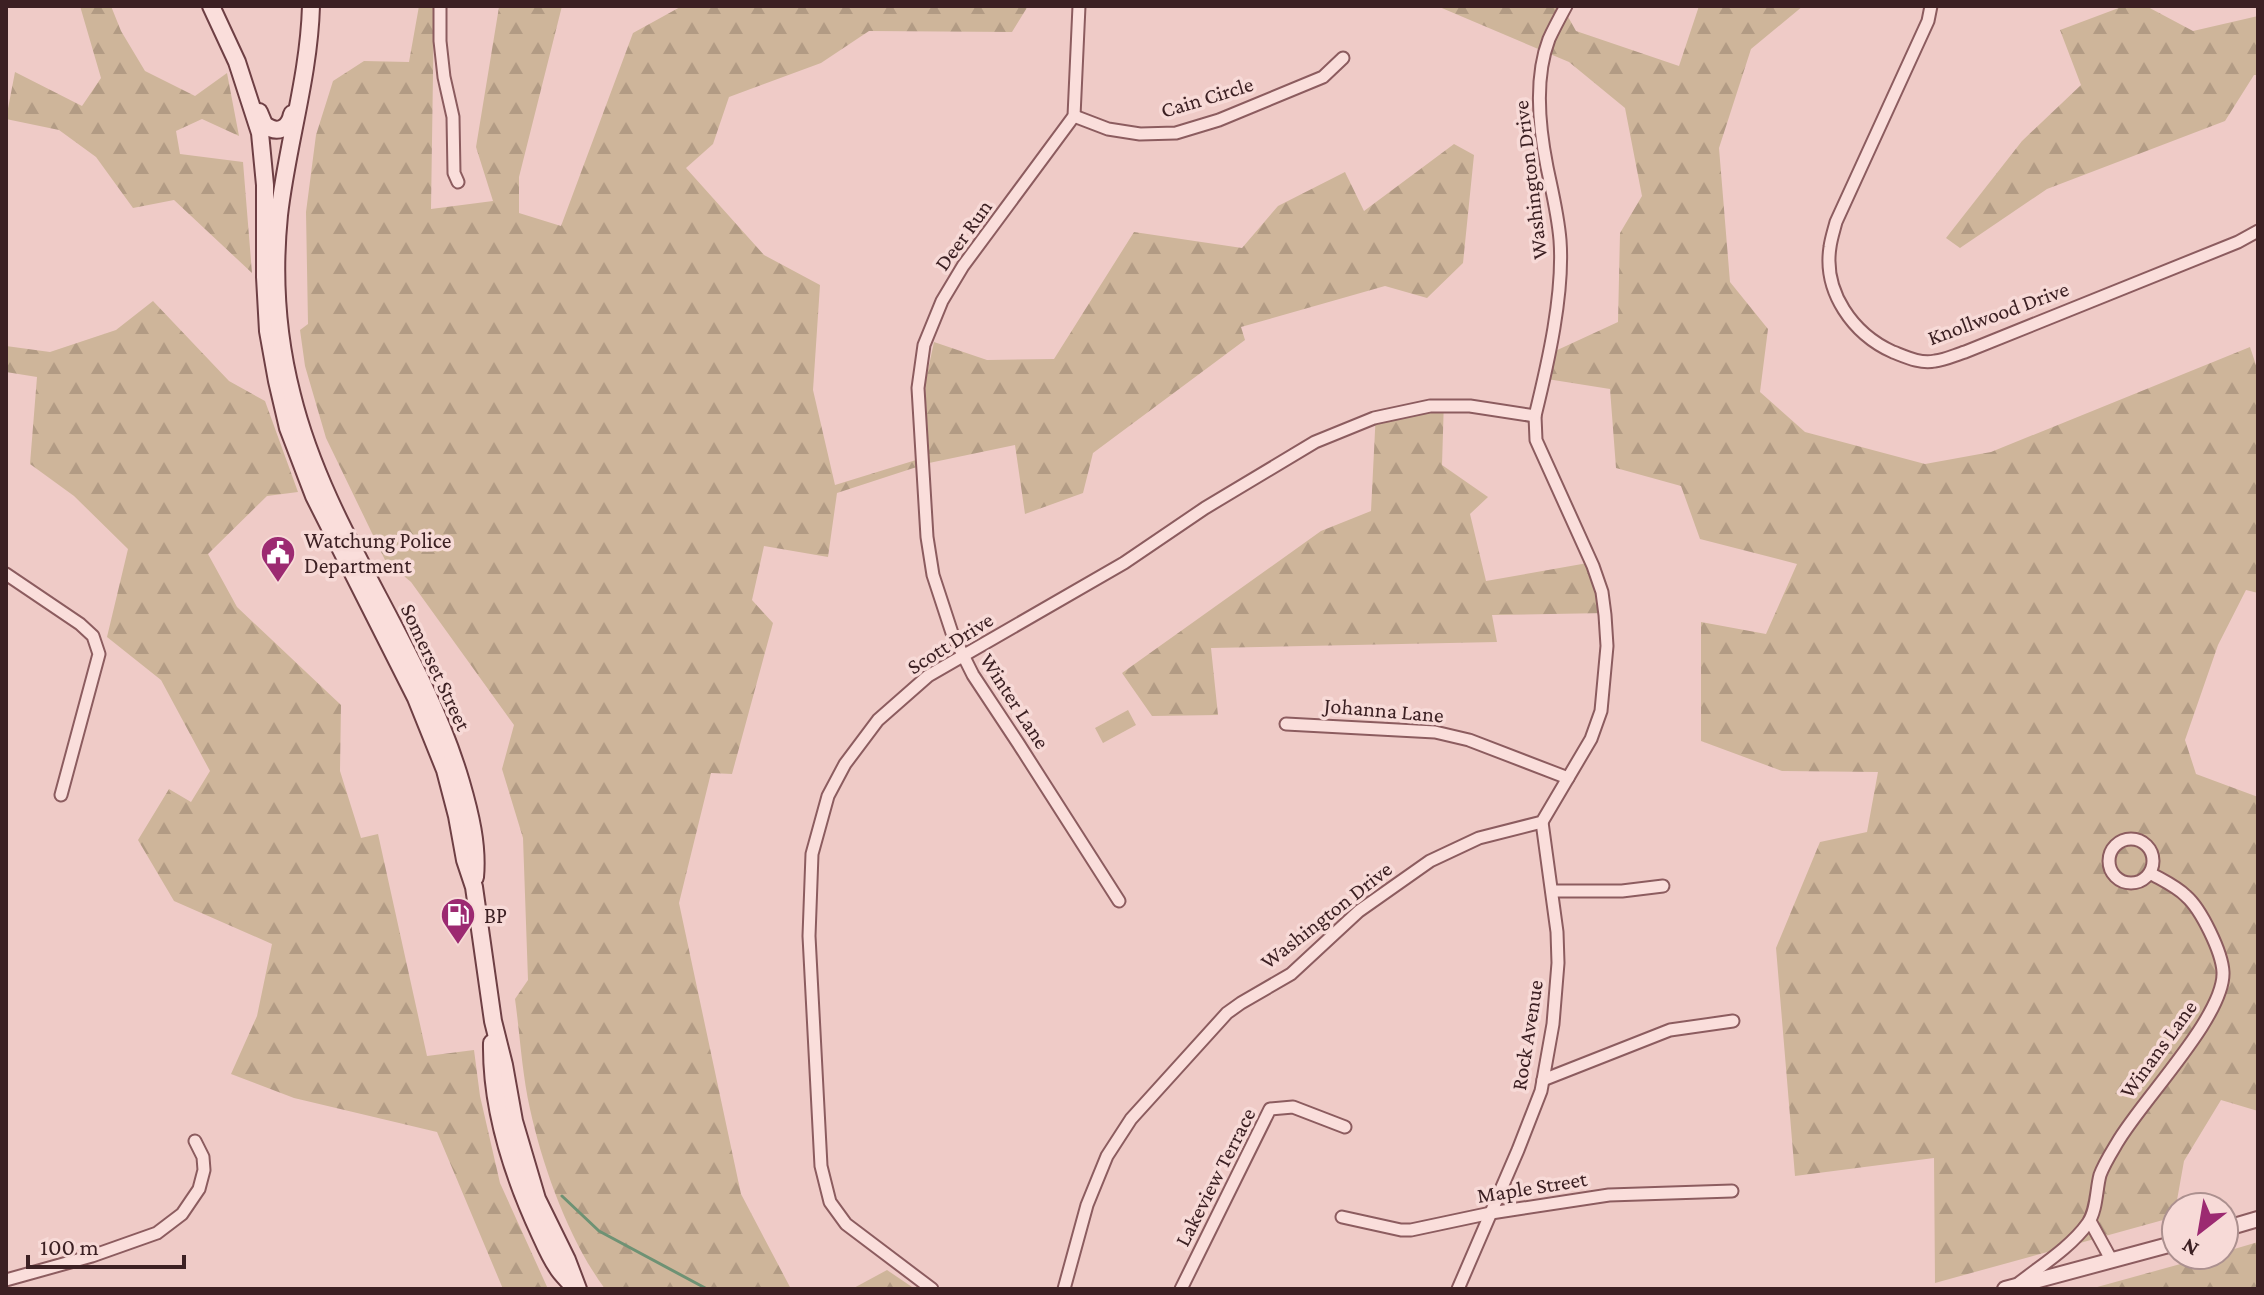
<svg xmlns="http://www.w3.org/2000/svg" width="2264" height="1295" font-family="'Crimson Pro',serif">
<defs>
<pattern id="forest-firs" width="22" height="20" patternUnits="userSpaceOnUse" patternTransform="scale(2)"><rect width="22" height="20" fill="#ceb59a"/><path d="M5 1l3.5 6h-7zM16 11l3.5 6h-7z" fill="#b29b84"/></pattern>
</defs>
<rect width="100%" height="100%" fill="#efcbc7"/>
<!-- green -->
<polygon fill="#ceb59a" points="1128,710 1136,725 1103,743 1095,728"/>
<!-- forest -->
<g fill="url(#forest-firs)">
<polygon points="80,6 111,6 121,31 145,71 195,96 227,73 239,136 202,119 176,131 180,154 243,162 252,273 174,200 133,208 96,157 59,130 6,119 15,72 82,106 101,78"/>
<path d="M419 6H434L431 209 493 201 476 147 499 7 562 6 519 177V213L561 226 633 33 682 6H1028L1012 32 869 31 821 63 729 97 713 144 686 168 764 255 820 285 813 390 835 485 929 456 925 384 934 342 987 360 1054 359 1134 232 1242 248 1278 206 1345 172 1364 211 1454 144 1474 155 1463 263 1427 298 1385 286 1241 327 1245 340 1093 453 1083 493 1025 514 1015 445 929 463 837 493 828 557 764 546 752 600 773 623 732 774 711 773 679 903 741 1194 791 1289H724L722 1287 689 1289H605C569 1240 543 1168 530 1109 522 1073 520 1035 515 999L528 980 523 838 502 769 514 725 411 582 385 560 326 438 305 366 300 330 308 324 306 212 316 135 333 81 364 61 409 62Z"/>
<polygon points="1437,6 1562,6 1576,31 1679,66 1699,6 1803,6 1751,49 1719,148 1730,282 1768,329 1760,392 1805,432 1925,464 1991,452 2250,347 2258,371 2258,593 2246,590 2218,645 2185,740 2196,774 2258,797 2258,1111 2221,1100 2184,1161 2174,1217 1935,1283 1934,1158 1795,1176 1776,948 1820,842 1867,832 1878,772 1782,771 1701,741 1701,622 1766,634 1797,564 1700,539 1681,486 1616,468 1610,389 1547,379 1553,352 1618,322 1620,233 1642,196 1625,108 1569,62"/>
<polygon points="2124,6 2146,6 2193,31 2258,16 2258,75 2254,75 2225,121 2047,189 1960,248 1946,238 2022,141 2081,85 2060,30"/>
<polygon points="153,301 229,381 265,401 298,492 267,496 208,554 237,607 341,705 340,771 361,838 378,834 427,1056 474,1050 480,1096 500,1183 548,1289 503,1289 437,1132 294,1098 231,1074 257,1016 272,944 174,901 138,840 169,789 191,802 210,771 161,680 107,637 128,549 74,496 30,464 37,377 6,372 6,346 50,352 116,330"/>
<polygon points="1444,399 1442,465 1488,497 1470,514 1486,581 1599,561 1607,613 1492,615 1497,642 1211,648 1218,715 1152,716 1122,673 1321,531 1371,511 1376,411"/>
<polygon points="2258,1242 2258,1289 2090,1289 2213,1255 2224,1255 2224,1252"/>
<polygon points="887,1270 915,1289 852,1289"/>
</g>
<g fill="none" stroke-linecap="round" stroke-linejoin="round">
<!-- stream -->
<polyline stroke="#6e9274" stroke-width="3" points="562,1196 599,1231 707,1289"/>
<defs>
<g id="minor">
<polyline points="440,6 440,41 444,77 453,117 454,173 458,182"/>
<polyline points="1079,6 1074,116 963,266 942,301 924,345 918,388 927,537 933,575 952,633 973,675 1018,743 1119,901"/>
<path d="M1931 6 1928 21 1836 222C1834 230 1831 239 1830 247 1823 292 1853 334 1893 352 1906 357 1920 364 1935 361 1945 360 1955 355 1965 352L2238 242 2258 231"/>
<polyline points="1074,116 1108,129 1140,134 1176,133 1219,120 1323,77 1343,58"/>
<polyline points="6,574 80,624 93,636 99,654 61,795"/>
<polyline points="1286,724 1435,732 1469,740 1568,778"/>
<circle cx="2131" cy="861" r="22"/>
<polyline points="1552,891 1622,891 1663,886"/>
<polyline points="1543,1080 1670,1030 1733,1021"/>
<polyline points="1342,1217 1401,1230 1411,1230 1491,1213 1609,1195 1732,1191"/>
<polyline points="2090,1221 2112,1261"/>
<polyline points="6,1280 92,1256 157,1233 182,1214 199,1189 204,1170 203,1157 195,1141"/>
<path d="M2019 1283C2042 1265 2071 1247 2088 1223 2097 1210 2096 1190 2100 1175 2104 1164 2111 1153 2117 1143 2141 1101 2225 1016 2223 972 2222 952 2201 909 2186 896 2176 886 2162 880 2150 873"/>
<polyline points="932,1289 846,1224 830,1202 821,1166 809,936 812,854 828,796 845,764 878,720 928,676 1124,563 1205,508 1315,442 1374,418 1430,406 1470,406 1535,416"/>
<path d="M1064 1289 1087 1205 1107 1156 1131 1119 1227 1013 1241 1003 1291 974 1359 911 1430 861 1479 838 1542 822 1591 739 1601 711 1607 646 1605 615 1602 592 1593 566 1536 440 1535 416C1548 363 1564 294 1560 240 1558 215 1552 191 1547 167 1539 127 1534 78 1549 39 1554 28 1560 17 1566 6"/>
<polyline points="1181,1289 1270,1109 1293,1107 1345,1127"/>
<polyline points="1458,1289 1518,1150 1541,1091 1543,1080 1553,1024 1558,963 1557,932 1542,822"/>
</g>
<g id="tertiary">
<polyline points="2224,1229 2258,1219"/>
<polyline points="2005,1289 2176,1243"/>
</g>
<g id="secondary">
<polyline points="211,6 237,62 260,133 265,185 265,277 268,331 277,381 288,428 314,496 416,698 445,770 457,816 465,860 474,887 493,1021 504,1065 514,1121 537,1199 567,1260 578,1289"/>
<path d="M311 6C309 77 287 145 279 215 273 275 277 337 292 395 326 533 421 646 461 782 470 813 478 845 475 877"/>
<path d="M259 112 264 124C277 135 289 129 292 114"/>
<path d="M492 1043C491 1107 513 1176 540 1234 545 1245 550 1257 557 1267 561 1274 568 1280 573 1286"/>
</g>
</defs>
<!-- minor casing -->
<use href="#minor" stroke="#8c5c5f" stroke-width="15"/>
<!-- tertiary casing -->
<use href="#tertiary" stroke="#8c5c5f" stroke-width="18"/>
<!-- secondary casing -->
<use href="#secondary" stroke="#6e3f44" stroke-width="20"/>
<!-- minor -->
<use href="#minor" stroke="#fadedb" stroke-width="11"/>
<!-- tertiary -->
<use href="#tertiary" stroke="#fadedb" stroke-width="14"/>
<!-- secondary -->
<use href="#secondary" stroke="#fadedb" stroke-width="16"/>
</g>
<!-- icons -->
<defs>
<symbol id="civic-pin" viewBox="-11 -11 22 30"><path d="M0 17L-7.5 6A9.5 9.5 0 1 1 7.5 6Z" fill="#9c2a71" stroke="#f7dad7"/><path d="M-.6-6.5H3V-4.5H.6V-3L4-1V1h2V6H-6V1h2V-1L-.6-3ZM-1.2 2.5V6h2.4V2.5Z" fill="#fff"/></symbol>
<symbol id="fuel-pin" viewBox="-11 -11 22 30"><path d="M0 17L-7.5 6A9.5 9.5 0 1 1 7.5 6Z" fill="#9c2a71" stroke="#f7dad7"/><path d="M-5.5-6h7V0h2V4h1.3V-2.5L3-4.5l.8-.8L6-3V5H2.5V1h-1V6h-7ZM-4.2-4.7v3.2H.2V-4.7Z" fill="#fff"/></symbol>
</defs>
<g fill-rule="evenodd">
<use href="#civic-pin" x="258" y="533" width="40" height="54"/>
<use href="#fuel-pin" x="438" y="895" width="40" height="54"/>
</g>
<g text-anchor="middle" dominant-baseline="central" stroke-width="7" stroke-linejoin="round" paint-order="stroke">
<!-- street labels -->
<g font-size="22" fill="#3c2023" stroke="#f7dad7">
<text transform="translate(1207 97) rotate(-17)">Cain Circle</text>
<text transform="translate(1530 180) rotate(-97)">Washington Drive</text>
<text transform="translate(963 235) rotate(-54)">Deer Run</text>
<text transform="translate(1998 313) rotate(-20)">Knollwood Drive</text>
<text transform="translate(950 643) rotate(-32)">Scott Drive</text>
<text transform="translate(436 667) rotate(65)">Somerset Street</text>
<text transform="translate(1015 701) rotate(57)">Winter Lane</text>
<text transform="translate(1384 710) rotate(5)">Johanna Lane</text>
<text transform="translate(1326 915) rotate(-38)">Washington Drive</text>
<text transform="translate(1527 1035) rotate(-81)">Rock Avenue</text>
<text transform="translate(2158 1049) rotate(-54)">Winans Lane</text>
<text transform="translate(1215 1177) rotate(-63)">Lakeview Terrace</text>
<text transform="translate(1532 1187) rotate(-9)">Maple Street</text>
</g>
<!-- poi labels -->
<g font-size="22" fill="#3c2023" stroke="#f7dad7" text-anchor="start">
<text x="304" y="540">Watchung Police<tspan x="304" dy="25">Department</tspan></text>
<text x="484" y="915">BP</text>
</g>
</g>
<!-- border -->
<rect width="2264" height="1295" fill="none" stroke="#3c2023" stroke-width="16"/>
<!-- north arrow -->
<g transform="translate(2200 1231) rotate(211)"><circle r="38" fill="#f7dad7" stroke="#ac908f" stroke-width="2"/>
<path d="M0-6L14 30L0 20L-14 30Z" fill="#9c2a71"/>
<text y="-12" font-size="22" font-weight="bold" text-anchor="middle" fill="#3c2023">N</text>
</g>
<!-- scale -->
<path d="M28 1255v12h156v-12" fill="none" stroke="#3c2023" stroke-width="4"/>
<text x="40" y="1255" font-size="24" fill="#3c2023" stroke="#f7dad7" stroke-width="6" paint-order="stroke">100 m</text>
</svg>
